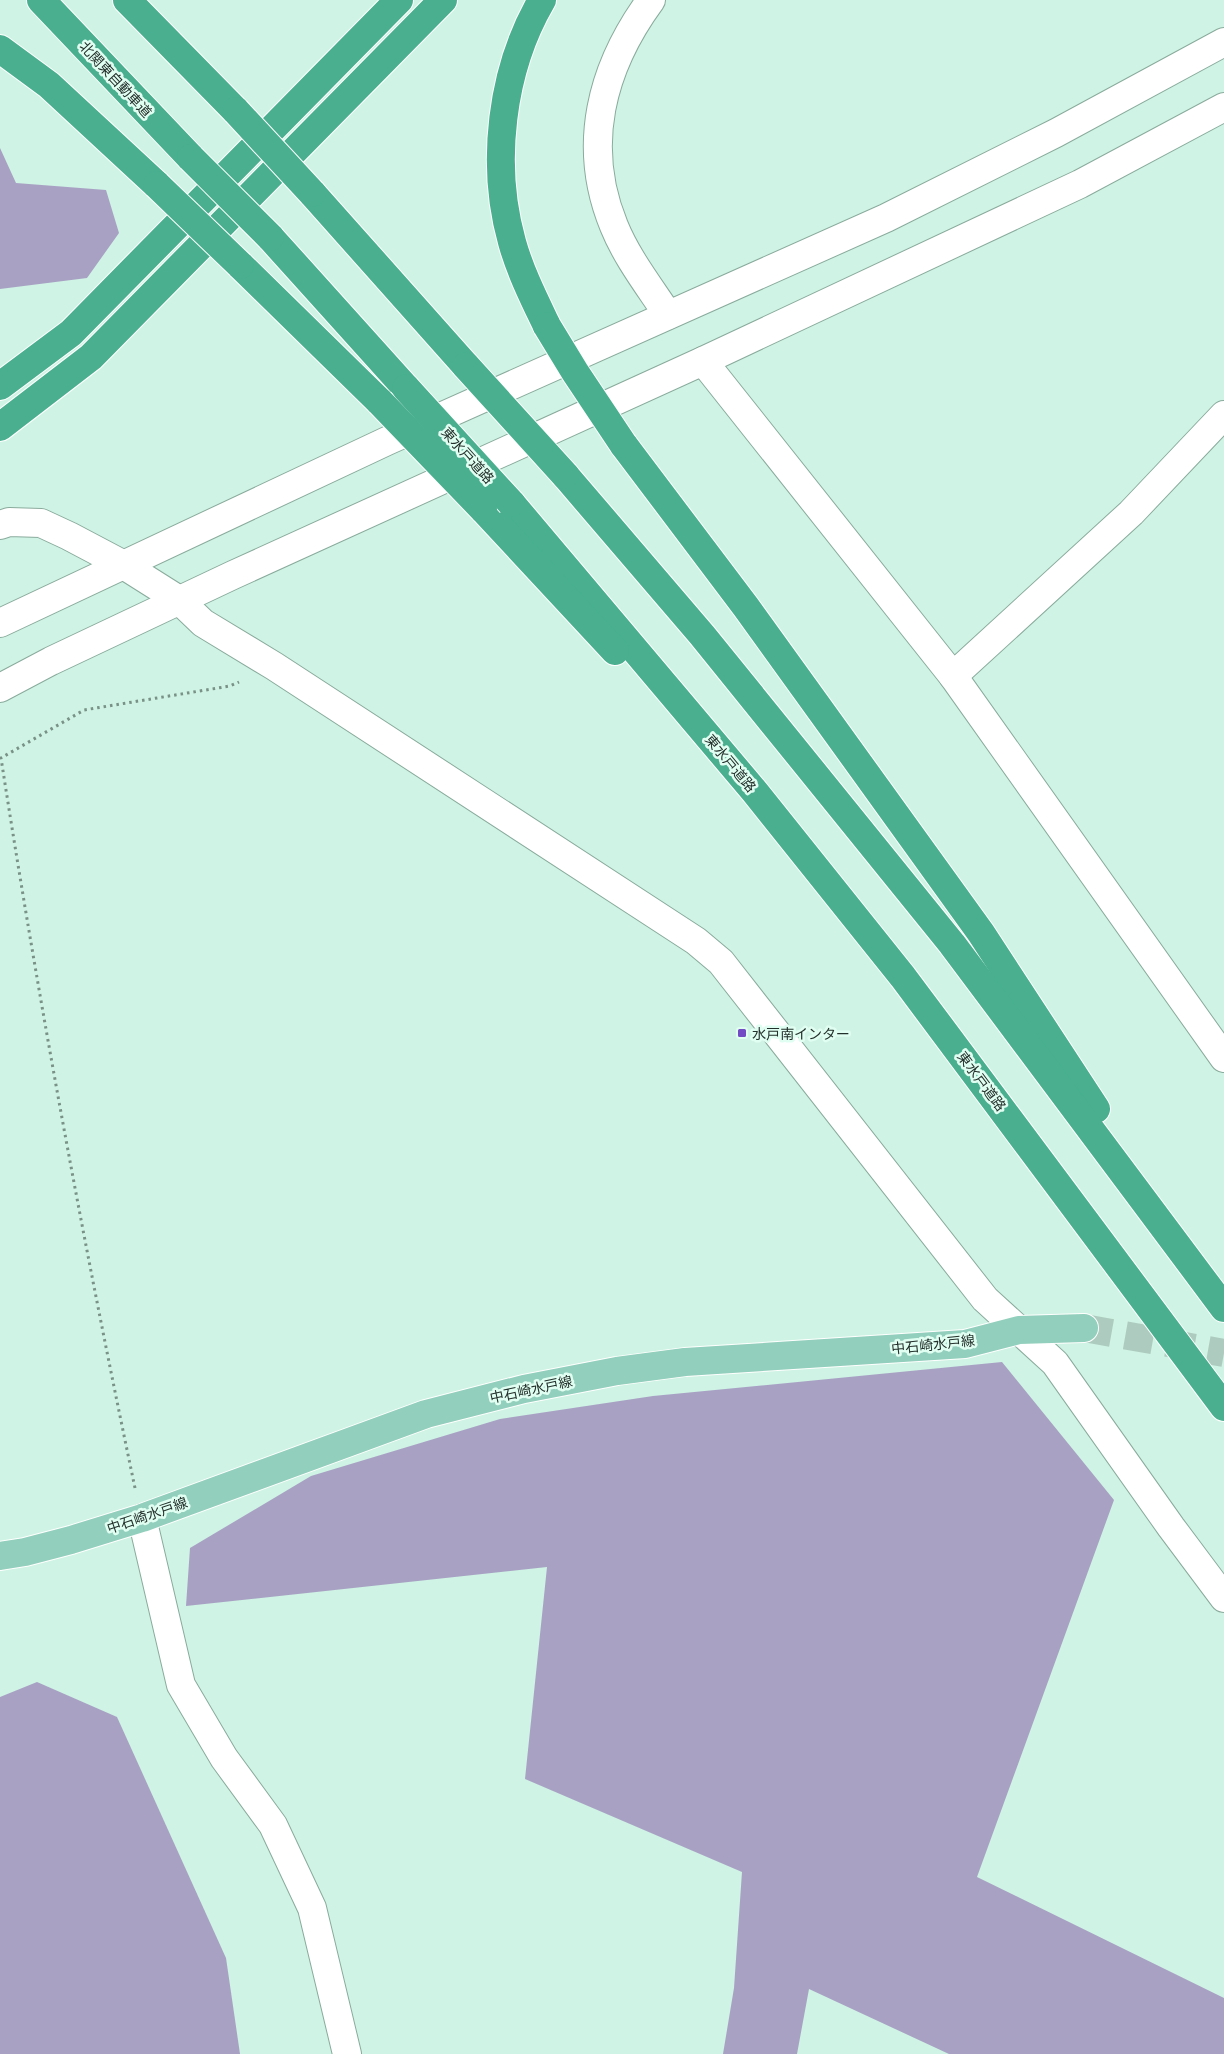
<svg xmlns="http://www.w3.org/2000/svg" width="1224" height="2054" font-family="Commissioner,'Noto Sans JP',sans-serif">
<rect width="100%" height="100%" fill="#cff3e4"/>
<!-- forest -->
<g fill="#a8a1c4">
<polygon points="0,148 16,183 106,190 119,233 87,278 0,289"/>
<polygon points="1002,1362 1114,1500 977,1877 1224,1998 1224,2054 949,2054 809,1989 797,2054 723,2054 734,1988 742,1872 525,1779 547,1567 186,1606 190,1548 311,1476 500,1419 653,1396"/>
<polygon points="37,1682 117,1717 226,1958 240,2054 0,2054 0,1697"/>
</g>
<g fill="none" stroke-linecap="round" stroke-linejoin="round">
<!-- major-tunnel -->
<polyline stroke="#adccbf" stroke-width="28" stroke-dasharray="28 14" stroke-linecap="butt" points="1084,1328 1224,1353"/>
<defs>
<g id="minor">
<path d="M651 0C601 68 581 146 614 226 627 258 649 286 668 315"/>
<polyline points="703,361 953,676 1224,1058"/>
<polyline points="0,525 9,522 41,523 69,536 122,564 179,600 203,623 274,666 696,941 721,962 985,1299 1055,1363 1171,1527 1224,1598"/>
<polyline points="0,623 387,441 886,218 1056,133 1224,42"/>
<polyline points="953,676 1131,513 1224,415"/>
<polyline points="0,688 51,661 233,575 703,361 1080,184 1224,107"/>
<polyline points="142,1518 181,1685 224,1758 273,1825 312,1908 347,2054"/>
</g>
<polyline id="major" points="0,1556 25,1552 71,1540 142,1518 426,1414 524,1389 617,1371 685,1362 965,1344 1019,1330 1084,1328"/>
<g id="highway">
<polyline points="41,0 191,158"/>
<polyline points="127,0 236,111"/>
<path d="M542 0C501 70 490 164 512 242 520 271 534 299 547 326"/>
<polyline points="0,49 49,85 157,185"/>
<polyline points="312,193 466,366"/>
<polyline points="270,237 406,388"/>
<polyline points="240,265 380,402"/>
<polyline points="0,386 71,333 399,0"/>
<polyline points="0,427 91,357 443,0"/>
<polyline points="623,444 746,607 981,933 1096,1109"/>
<polyline points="565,475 702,635 952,944 1224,1308"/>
<polyline points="511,503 755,792 903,977 1224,1407"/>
<polyline points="483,509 615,651"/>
</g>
</defs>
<!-- minor casing -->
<use href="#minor" stroke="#89ab9d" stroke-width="30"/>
<!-- major casing -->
<use href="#major" stroke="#fff" stroke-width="30"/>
<!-- highway casing -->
<use href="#highway" stroke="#fff" stroke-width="30"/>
<!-- path -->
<path stroke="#799187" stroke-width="3" stroke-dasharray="2.5 4" stroke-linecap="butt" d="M135 1488C84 1246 39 1003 1 758L84 710 230 686 239 682"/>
<!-- minor -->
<use href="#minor" stroke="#fff" stroke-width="28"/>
<!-- major -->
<use href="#major" stroke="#92cfbc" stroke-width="28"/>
<!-- highway -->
<use href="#highway" stroke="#49af8f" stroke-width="28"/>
<defs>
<g id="highway-bridge">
<polyline points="236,111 312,193"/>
<polyline points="191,158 270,237"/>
<polyline points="157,185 240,265"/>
<polyline points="547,326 575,372 623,444"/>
<polyline points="466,366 565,475"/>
<polyline points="406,388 511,503"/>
<polyline points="380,402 483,509"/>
</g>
</defs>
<!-- highway-bridge casing -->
<use href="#highway-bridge" stroke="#fff" stroke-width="30" stroke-linecap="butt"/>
<!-- highway-bridge -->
<use href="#highway-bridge" stroke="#49af8f" stroke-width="28"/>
</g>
<!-- markers -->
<rect fill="#724bc4" stroke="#e1fef2" stroke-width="2" x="737" y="1028" width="10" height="10" rx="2.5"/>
<g text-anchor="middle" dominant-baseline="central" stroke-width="5" stroke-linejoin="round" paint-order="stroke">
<!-- street labels -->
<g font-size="14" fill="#23302b" stroke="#e1fef2">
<text transform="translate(116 79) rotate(47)">北関東自動車道</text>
<text transform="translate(468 455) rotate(48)">東水戸道路</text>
<text transform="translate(731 763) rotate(50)">東水戸道路</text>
<text transform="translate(982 1081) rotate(53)">東水戸道路</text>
<text transform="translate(933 1344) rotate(-6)">中石崎水戸線</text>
<text transform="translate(531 1389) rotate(-12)">中石崎水戸線</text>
<text transform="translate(147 1515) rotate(-19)">中石崎水戸線</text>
</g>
<!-- poi labels -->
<g font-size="14" fill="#23302b" stroke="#e1fef2" text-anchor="start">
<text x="752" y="1033">水戸南インター</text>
</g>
</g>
</svg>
